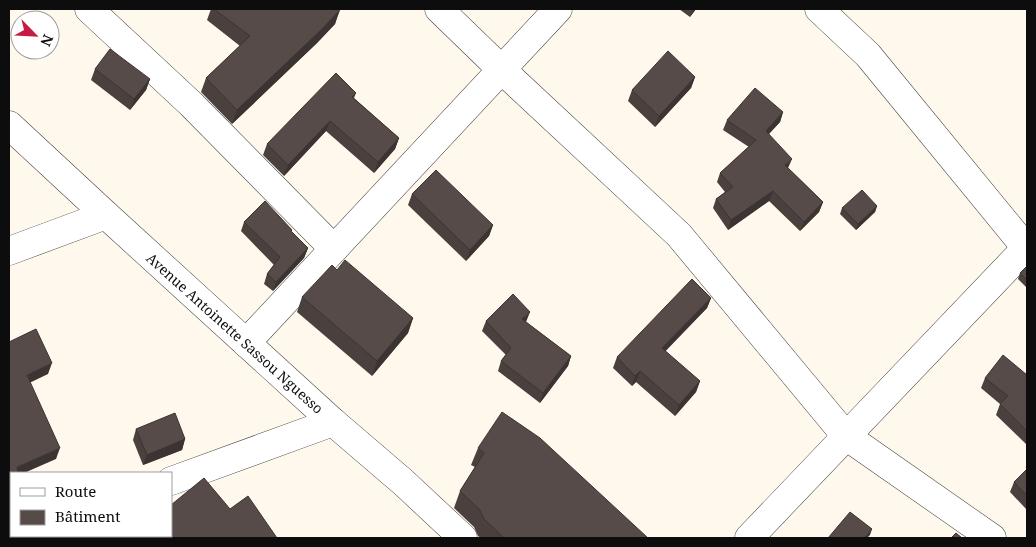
<svg xmlns="http://www.w3.org/2000/svg" width="1036" height="547" font-family="'Noto Serif',serif">
<rect width="100%" height="100%" fill="#fff8ec"/>
<g fill="none" stroke-linecap="round" stroke-linejoin="round">
<defs>
<g id="street">
<polyline points="89,9 191,104 334,249"/>
<polyline points="439,9 502,70 679,235 846,436 992,538"/>
<polyline points="819,9 868,55 1027,249"/>
<polyline points="9,125 106,215 333,422 403,482 463,538"/>
<polyline points="9,251 106,215"/>
<polyline points="246,343 558,9"/>
<polyline points="171,481 333,422"/>
<polyline points="16,538 23,536"/>
<polyline points="749,538 1027,247"/>
</g>
</defs>
<!-- street casing -->
<use href="#street" stroke="#404040" stroke-width="29"/>
<!-- street -->
<use href="#street" stroke="#fff" stroke-width="28"/>
</g>
<!-- wall -->
<g fill="#4a403e">
<polygon points="211,9 339,9 335,24 317,43 232,124 201,92 206,78 240,46 207,20"/>
<polygon points="679,9 696,9 690,17"/>
<polygon points="95,69 150,79 146,90 130,110 91,80"/>
<polygon points="695,77 691,88 655,127 628,101 632,90"/>
<polygon points="356,93 354,98 399,138 395,149 374,173 326,131 284,176 263,155 267,144"/>
<polygon points="783,112 780,122 769,134 788,168 823,202 819,212 800,231 769,201 728,230 713,208 716,199 725,192 717,182 720,173 749,147 723,130 727,120"/>
<polygon points="412,194 493,225 489,236 466,261 408,205"/>
<polygon points="877,206 875,212 856,230 840,214 842,208"/>
<polygon points="244,222 292,230 291,232 308,248 304,258 273,291 264,284 267,274 274,265 241,231"/>
<polygon points="1027,266 1027,288 1018,279 1020,273"/>
<polygon points="337,270 413,318 408,333 372,376 297,312 302,297"/>
<polygon points="711,298 707,308 665,351 700,381 696,392 675,416 636,382 632,386 613,368 617,357"/>
<polygon points="486,321 526,322 571,356 568,366 540,403 498,371 501,361 506,355 482,331"/>
<polygon points="1027,375 1027,445 996,415 1000,404 981,388 985,378"/>
<polygon points="136,429 185,439 182,450 143,465 133,440"/>
<polygon points="478,448 648,538 481,538 478,536 474,527 454,508 460,491 475,467 471,465"/>
<polygon points="1027,469 1027,510 1010,492 1014,482"/>
<polygon points="230,509 277,538 141,538 139,536 171,536"/>
</g>
<!-- shaded-wall -->
<g fill="#3c3432">
<polygon points="693,9 696,9 690,17"/>
<polygon points="340,10 335,24 317,43 232,124 237,110"/>
<polygon points="695,77 691,88 655,127 659,116"/>
<polygon points="150,79 146,90 130,110 134,99"/>
<polygon points="783,112 780,122 763,140 766,131"/>
<polygon points="330,121 326,131 284,176 288,165"/>
<polygon points="399,138 395,149 374,173 378,162"/>
<polygon points="792,159 788,168 785,165"/>
<polygon points="773,191 769,201 728,230 731,220"/>
<polygon points="823,202 819,212 800,231 804,222"/>
<polygon points="877,206 875,212 856,230 858,224"/>
<polygon points="493,225 489,236 466,261 470,250"/>
<polygon points="308,248 304,258 273,291 276,282"/>
<polygon points="711,298 707,308 658,359 662,348"/>
<polygon points="530,312 526,322 519,329 522,319"/>
<polygon points="413,318 408,333 372,376 377,361"/>
<polygon points="571,356 568,366 540,403 543,393"/>
<polygon points="52,363 48,374 23,386 27,375"/>
<polygon points="640,371 636,382 632,386 635,376"/>
<polygon points="700,381 696,392 675,416 679,405"/>
<polygon points="185,439 182,450 143,465 147,455"/>
<polygon points="60,448 56,459 24,473 14,473 17,467"/>
<polygon points="9,494 11,494 11,503 9,504"/>
<polygon points="872,529 870,535 867,538 864,538"/>
</g>
<!-- building -->
<g fill="#564b48" stroke="#3c3432">
<polygon points="214,9 339,9 340,10 322,29 237,110 206,78 250,36"/>
<polygon points="110,49 150,79 134,99 95,69"/>
<polygon points="668,51 695,77 659,116 632,90"/>
<polygon points="336,73 356,93 352,97 399,138 378,162 330,121 288,165 267,144"/>
<polygon points="755,88 783,112 766,131 792,159 785,165 823,202 804,222 773,191 731,220 716,199 733,187 720,173 756,140 727,120"/>
<polygon points="436,170 493,225 470,250 412,194"/>
<polygon points="862,190 877,206 858,224 842,208"/>
<polygon points="265,201 292,230 291,231 308,248 276,282 267,274 280,257 244,222"/>
<polygon points="345,260 413,318 377,361 302,297 332,265 337,270"/>
<polygon points="1027,266 1027,280 1020,273"/>
<polygon points="692,279 711,298 662,348 700,381 679,405 640,371 635,376 617,357"/>
<polygon points="513,294 530,312 522,319 571,356 543,393 501,361 511,348 486,321"/>
<polygon points="36,329 52,363 27,375 60,448 17,467 18,473 11,473 11,494 9,494 9,342"/>
<polygon points="1003,355 1027,375 1027,431 1000,404 1008,396 985,378"/>
<polygon points="502,412 540,438 648,538 504,538 484,519 480,510 460,491 484,453 478,448"/>
<polygon points="175,413 185,439 147,455 136,429"/>
<polygon points="1027,469 1027,496 1014,482"/>
<polygon points="204,478 230,509 248,496 277,538 150,538 149,536 171,536 171,505"/>
<polygon points="850,512 872,529 864,538 828,538"/>
<polygon points="956,533 962,538 951,538"/>
</g>
<g text-anchor="middle" dominant-baseline="central" stroke-width="5" stroke-linejoin="round" paint-order="stroke">
<!-- street labels -->
<g font-size="14" fill="#0d0d0d" stroke="#fff">
<text transform="translate(235 333) rotate(42)">Avenue Antoinette Sassou Nguesso</text>
</g>
</g>
<!-- border -->
<rect width="1036" height="547" fill="none" stroke="#0d0d0d" stroke-width="20"/>
<!-- legend -->
<rect x="10" y="472" width="162" height="65" fill="#ffffff" stroke="#9e9e9e"/>
<rect x="20" y="488" width="25" height="8" fill="#ffffff" stroke="#9e9e9e"/>
<text x="55" y="497" font-size="15" fill="#0d0d0d">Route</text>
<rect x="20" y="510" width="25" height="15" fill="#564b48" stroke="#9e9e9e"/>
<text x="55" y="522" font-size="15" fill="#0d0d0d">Bâtiment</text>
<!-- north arrow -->
<g transform="translate(35 35) rotate(114)"><circle r="24" fill="#ffffff" stroke="#9e9e9e"/>
<path d="M0-4L9 19L0 12L-9 19Z" fill="#c71a45"/>
<text y="-8" font-size="14" font-weight="bold" text-anchor="middle" fill="#0d0d0d">N</text>
</g>
</svg>
